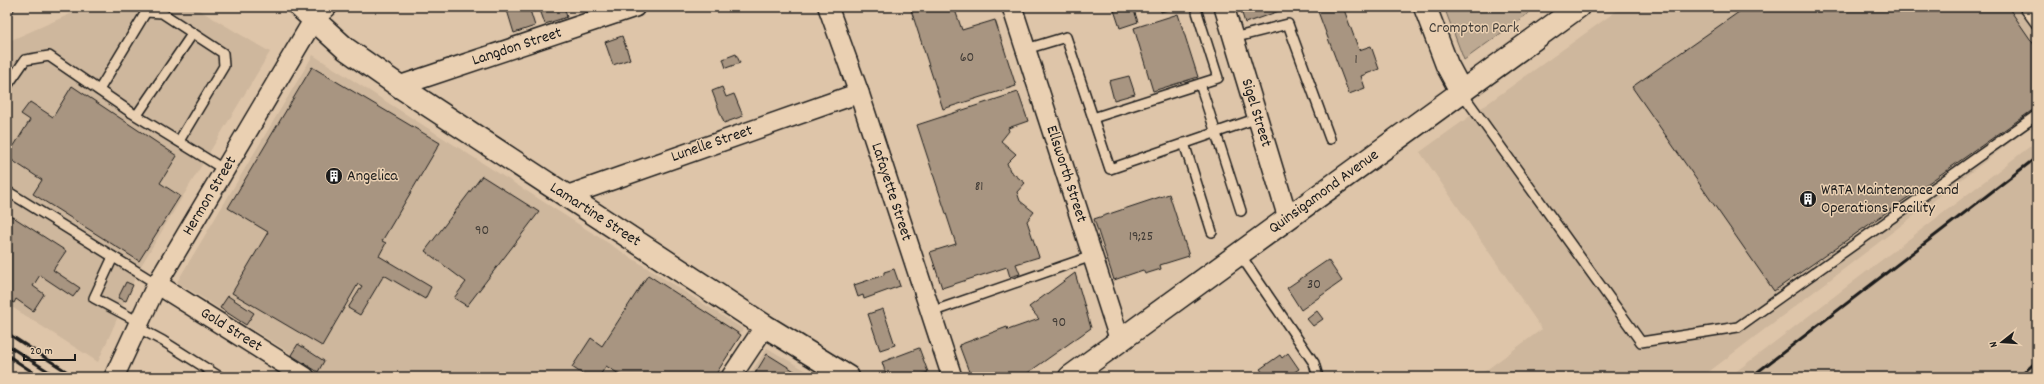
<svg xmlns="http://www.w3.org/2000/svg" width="2044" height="384" font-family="Dekko,sans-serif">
<rect width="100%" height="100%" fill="#dec5a9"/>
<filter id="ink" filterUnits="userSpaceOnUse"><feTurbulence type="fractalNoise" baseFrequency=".025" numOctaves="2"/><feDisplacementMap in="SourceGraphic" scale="8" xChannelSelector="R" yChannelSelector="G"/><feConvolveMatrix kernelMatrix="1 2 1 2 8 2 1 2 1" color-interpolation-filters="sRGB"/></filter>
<g filter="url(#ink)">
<!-- built -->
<g fill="#ceb79d">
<polygon points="86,7 194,7 270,52 139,269 98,362 7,304 7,42"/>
<polygon points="1622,7 2037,7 2037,122 1702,377 1655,377 1653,374 1649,377 1477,377 1542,329 1420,152"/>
<polygon points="313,55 743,329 714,377 328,377 177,282"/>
<polygon points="2037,141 2037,377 1729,377"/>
<polygon points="767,348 817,377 748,377"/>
</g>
<!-- green -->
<polygon fill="#bda992" stroke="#6c6257" points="1444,7 1537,7 1464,60"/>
<!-- building -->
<g fill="#a89581" stroke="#1c1c1c">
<polygon points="7,7 16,7 7,21"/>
<polygon points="506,7 529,7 535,26 514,33"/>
<polygon points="539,7 564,7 567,17 545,24"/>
<polygon points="910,7 954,7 962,30 995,20 1016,86 943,109"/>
<polygon points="1113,7 1133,7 1138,22 1120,28"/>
<polygon points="1160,7 1178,7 1161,12"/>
<polygon points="1240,7 1285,7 1285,9 1245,23"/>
<polygon points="1321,7 1343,7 1359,50 1371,46 1379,69 1361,76 1365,88 1349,94 1317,9"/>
<polygon points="1746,7 2008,7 2037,49 2037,107 1774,291 1632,87"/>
<polygon points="1178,14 1198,77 1153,91 1134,28"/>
<polygon points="622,36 630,59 613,65 605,42"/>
<polygon points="736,54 740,63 726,68 723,59"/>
<polygon points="312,67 440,143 382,241 386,243 379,256 431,287 425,299 384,275 360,315 348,308 362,286 358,284 322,346 232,293 268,232 228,208"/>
<polygon points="1129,76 1135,94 1114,100 1109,81"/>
<polygon points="72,86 177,156 160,183 180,196 139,261 33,194 42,180 7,157 30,120 21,114 30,102 53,117"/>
<polygon points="722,87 726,97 734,94 743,116 724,123 712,91"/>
<polygon points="1018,92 1028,121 1008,128 1009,131 1001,141 1016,154 1007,163 1010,171 1025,183 1017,192 1020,201 1034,212 1027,221 1039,257 1016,264 1020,274 1010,277 1007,267 942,288 930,252 956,244 917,125"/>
<polygon points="482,176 539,212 467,306 454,298 466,282 425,251"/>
<polygon points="1169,194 1189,256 1160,265 1161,269 1145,274 1143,270 1114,280 1094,219"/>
<polygon points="7,213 66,251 53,270 80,288 73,297 40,275 33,286 44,294 33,311 16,299 14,303 7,299"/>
<polygon points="1328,260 1342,281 1301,310 1287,288"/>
<polygon points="894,269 900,286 864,299 863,295 858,297 854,285 884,275 884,272"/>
<polygon points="1075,273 1091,328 1022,377 971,377 959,345 1007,327 1008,330 1039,319 1029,307"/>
<polygon points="648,275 741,335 714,377 624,377 606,366 599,377 587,377 572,367 591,338 602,346"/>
<polygon points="126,282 133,285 126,301 118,298"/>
<polygon points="228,296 254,313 246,325 220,308"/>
<polygon points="883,309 895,345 880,350 868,314"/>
<polygon points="1317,311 1323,319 1313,326 1307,319"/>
<polygon points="298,344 324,361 318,372 291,355"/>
<polygon points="919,348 928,372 916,377 887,377 882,362"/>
<polygon points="1288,353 1299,369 1293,373 1295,377 1266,377 1260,369 1280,355 1282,358"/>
<polygon points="767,354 804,377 753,377"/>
</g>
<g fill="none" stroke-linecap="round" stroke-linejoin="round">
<defs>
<g id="service">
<polyline points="2024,7 2037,25"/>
<polyline points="1233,38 1288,24 1330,139"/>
<polyline points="1026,49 1066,37 1110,169 1258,118"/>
<polyline points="1200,84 1241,211"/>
<polyline points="7,86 25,60 49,56 132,113 225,170"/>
<polyline points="99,90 146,12 162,13 223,53 224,66 179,141"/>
<polyline points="1462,93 1641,342 1738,327 2037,115"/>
<polyline points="137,115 193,33"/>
<polyline points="1093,118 1218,78 1197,12"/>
<polyline points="1184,143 1212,232"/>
<polyline points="7,191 157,284"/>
<polyline points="1239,253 1314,363 1318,377"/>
<polyline points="113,257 94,298 139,322"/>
<polyline points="931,312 1092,256"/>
<polyline points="137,327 163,341 220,377"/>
</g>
<g id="minor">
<polyline points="828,7 859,93 952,377"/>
<polyline points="1012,7 1120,341"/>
<polyline points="1224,7 1288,218"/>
<polyline points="399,86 635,7"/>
<polyline points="566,196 859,93"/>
<polyline points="157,284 305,377"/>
<polyline points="114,377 157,284 314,19 327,7"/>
<polyline points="731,377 765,326"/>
</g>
<polyline id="tertiary" points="300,7 346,49 399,86 765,326 848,377"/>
<polyline id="secondary" points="1425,7 1447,65 1462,93"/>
<polyline id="primary" points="1070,377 1578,7"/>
</defs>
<!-- service casing -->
<use href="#service" stroke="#1c1c1c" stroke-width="12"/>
<!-- minor casing -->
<use href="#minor" stroke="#1c1c1c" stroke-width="22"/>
<!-- tertiary casing -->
<use href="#tertiary" stroke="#1c1c1c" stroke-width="25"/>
<!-- secondary casing -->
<use href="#secondary" stroke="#1c1c1c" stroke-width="25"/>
<!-- primary casing -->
<use href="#primary" stroke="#1c1c1c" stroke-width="25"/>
<!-- service -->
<use href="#service" stroke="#ead0b2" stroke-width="9"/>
<!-- minor -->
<use href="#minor" stroke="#ead0b2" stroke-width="19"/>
<!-- tertiary -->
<use href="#tertiary" stroke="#ead0b2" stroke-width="22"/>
<!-- secondary -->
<use href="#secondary" stroke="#ead0b2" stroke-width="22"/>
<!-- primary -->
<use href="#primary" stroke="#ead0b2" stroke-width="22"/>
<!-- rail -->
<g stroke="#1c1c1c" stroke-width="3">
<polyline points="7,333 75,377"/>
<polyline points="7,345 57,377"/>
<polyline points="7,355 40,377"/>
<polyline points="1751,377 2037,157"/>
<polyline points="2019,377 2037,361"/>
</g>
</g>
</g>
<!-- icons -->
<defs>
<symbol id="building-disc" viewBox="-11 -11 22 22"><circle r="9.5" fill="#1c1c1c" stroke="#ead0b2"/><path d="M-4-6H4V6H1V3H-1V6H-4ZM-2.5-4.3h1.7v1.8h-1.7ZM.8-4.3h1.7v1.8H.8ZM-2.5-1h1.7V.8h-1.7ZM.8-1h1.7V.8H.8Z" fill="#fff"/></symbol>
</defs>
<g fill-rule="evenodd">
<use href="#building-disc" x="324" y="166" width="20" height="20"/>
<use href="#building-disc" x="1798" y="189" width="20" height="20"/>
</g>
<g text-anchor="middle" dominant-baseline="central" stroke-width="3" stroke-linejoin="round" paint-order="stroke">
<!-- number labels -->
<g font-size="14" fill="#3f3a35">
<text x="967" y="58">60</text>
<text x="1356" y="60">1</text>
<text x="979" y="187">81</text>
<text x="482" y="231">90</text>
<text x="1141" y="237">19;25</text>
<text x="1314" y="285">30</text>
<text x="1059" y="323">90</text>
</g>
<!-- park labels -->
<g font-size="16" fill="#443f3a" stroke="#ead0b2">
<text x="1474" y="28">Crompton Park</text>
</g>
<!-- street labels -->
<g font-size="16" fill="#1c1c1c" stroke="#ead0b2">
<text transform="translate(517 47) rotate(-18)">Langdon Street</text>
<text transform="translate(1256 113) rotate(73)">Sigel Street</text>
<text transform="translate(712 144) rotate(-19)">Lunelle Street</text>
<text transform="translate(1066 174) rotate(72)">Ellsworth Street</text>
<text transform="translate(891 192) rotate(72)">Lafayette Street</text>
<text transform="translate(1324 192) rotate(-36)">Quinsigamond Avenue</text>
<text transform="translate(210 196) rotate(-59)">Hermon Street</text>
<text transform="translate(595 215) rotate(33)">Lamartine Street</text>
<text transform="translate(231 330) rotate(32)">Gold Street</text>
</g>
<!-- poi labels -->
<g font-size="16" fill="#1c1c1c" stroke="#ead0b2" text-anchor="start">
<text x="347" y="176">Angelica</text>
<text x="1821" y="190">WRTA Maintenance and<tspan x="1821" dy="18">Operations Facility</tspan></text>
</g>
</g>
<!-- margin -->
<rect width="2044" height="384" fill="none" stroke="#ead0b2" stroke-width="24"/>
<rect x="12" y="12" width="2020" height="360" fill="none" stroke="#1c1c1c" stroke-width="1.5" filter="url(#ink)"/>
<!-- north arrow -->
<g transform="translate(2002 342) rotate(253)" stroke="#ead0b2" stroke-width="3" paint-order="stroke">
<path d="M0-3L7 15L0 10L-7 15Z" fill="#1c1c1c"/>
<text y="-6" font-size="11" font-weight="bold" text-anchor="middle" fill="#1c1c1c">N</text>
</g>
<!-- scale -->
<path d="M24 354v6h51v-6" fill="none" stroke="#1c1c1c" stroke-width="2"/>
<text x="30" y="354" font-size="12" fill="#1c1c1c" stroke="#ead0b2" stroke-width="3" paint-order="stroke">20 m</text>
</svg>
